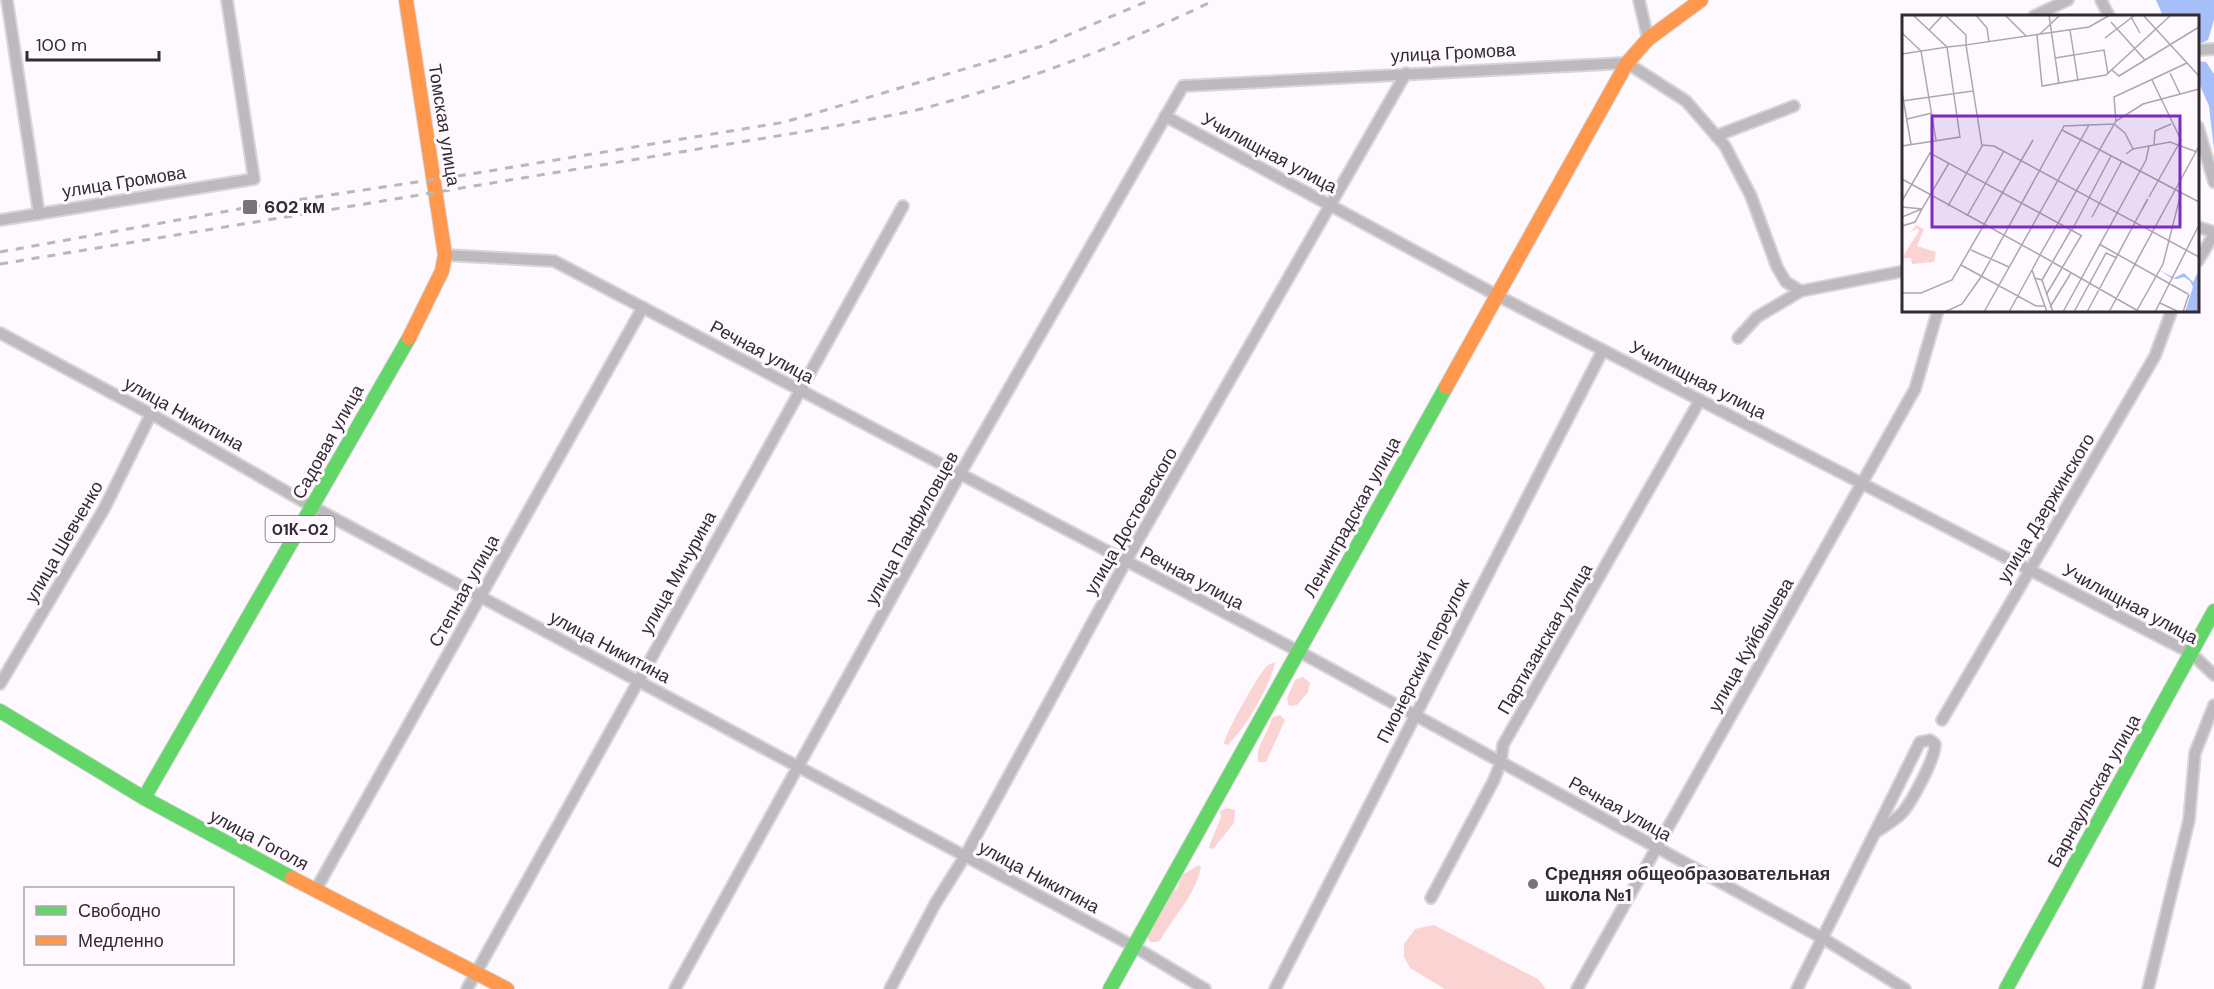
<svg xmlns="http://www.w3.org/2000/svg" width="2214" height="989" font-family="'DM Sans',sans-serif">
<rect width="100%" height="100%" fill="#fef9fe"/>
<!-- green -->
<g fill="#fad4d3">
<path d="M1275 662C1270 687 1246 727 1228 745L1224 744C1225 734 1259 673 1267 666 1269 664 1273 663 1275 662Z"/>
<polygon points="1303,677 1310,683 1308,692 1297,705 1289,706 1287,698 1295,680"/>
<path d="M1280 715 1285 720 1266 762H1258C1256 743 1268 735 1272 718Z"/>
<polygon points="1228,808 1235,810 1234,823 1213,849 1209,848 1210,844 1221,817 1220,811"/>
<path d="M1199 865 1201 868C1194 897 1175 914 1161 939L1158 942H1150L1146 935 1171 893 1177 889 1182 875Z"/>
<polygon points="1434,925 1538,979 1546,989 1445,989 1410,968 1404,957 1404,944 1415,929"/>
</g>
<!-- water -->
<g fill="#a7bff9">
<polygon points="2156,0 2214,0 2214,20 2208,40 2198,45 2198,16 2163,16"/>
<polygon points="2198,61 2206,62 2214,74 2214,150 2209,106 2198,81"/>
</g>
<g fill="none" stroke-linecap="round" stroke-linejoin="round">
<defs>
<g id="street">
<polyline points="7,0 39,214"/>
<polyline points="1639,0 1648,39"/>
<polyline points="2101,0 2109,16"/>
<polyline points="2034,16 2068,0"/>
<polyline points="2198,50 2214,49"/>
<polyline points="1165,116 1498,296 2191,653 2214,675"/>
<polyline points="2198,127 2214,182"/>
<polyline points="1716,136 1794,106"/>
<polyline points="0,220 254,179 227,0"/>
<polyline points="2198,227 2214,232"/>
<polyline points="445,255 554,261 1298,651 1824,939 1905,989"/>
<polyline points="2198,261 2214,234"/>
<polyline points="0,333 151,414 313,507 1133,946 1205,989"/>
<polyline points="1738,338 1757,317 1801,291 1904,271"/>
<polyline points="0,684 104,509 151,414"/>
<polyline points="1942,720 2155,356 2172,310"/>
<polyline points="315,891 643,307"/>
<polyline points="1431,898 1494,780 1501,762 1503,745 1700,400"/>
<polyline points="467,989 903,206"/>
<polyline points="675,989 960,474 1183,86 1627,63 1686,101 1725,146 1751,196 1777,267 1786,282 1801,291"/>
<polyline points="890,989 935,904 965,856 1126,561 1406,73"/>
<polyline points="1275,989 1603,350"/>
<polyline points="1577,989 1915,389 1938,310"/>
<path d="M1797 989 1920 742 1930 740 1935 744C1936 757 1912 801 1903 812 1896 820 1885 826 1876 832"/>
<polyline points="2148,989 2189,820 2195,753 2214,705"/>
</g>
<g id="fast">
<polyline points="0,711 144,798"/>
<polyline points="292,878 144,798 409,338"/>
<polyline points="1110,989 1446,387"/>
<polyline points="2006,989 2214,611"/>
</g>
<g id="slow">
<polyline points="406,0 445,255 442,271 409,338"/>
<polyline points="1446,387 1627,63 1648,39 1701,0"/>
<polyline points="292,878 507,989"/>
</g>
</defs>
<!-- street casing -->
<use href="#street" stroke="#d8d5d8" stroke-width="14"/>
<!-- fast casing -->
<use href="#fast" stroke="#d8d5d8" stroke-width="16"/>
<!-- slow casing -->
<use href="#slow" stroke="#d8d5d8" stroke-width="16"/>
<!-- street -->
<use href="#street" stroke="#bcbabd" stroke-width="10"/>
<!-- fast -->
<use href="#fast" stroke="#63d668" stroke-width="14"/>
<!-- slow -->
<use href="#slow" stroke="#ff974d" stroke-width="14"/>
<!-- rail -->
<g stroke="#b8b7b9" stroke-width="3" stroke-dasharray="8 8" stroke-linecap="butt">
<polyline points="0,252 250,207 477,173 785,122 1042,46 1150,0"/>
<path d="M0 264 832 127C868 119 907 114 943 103 1037 77 1128 42 1215 0"/>
</g>
</g>
<!-- markers -->
<g fill="#797379" stroke="#fff8ff" stroke-width="2">
<rect x="242" y="199" width="16" height="16" rx="3"/>
<circle cx="1533" cy="884" r="6"/>
</g>
<g text-anchor="middle" dominant-baseline="central" stroke-width="6" stroke-linejoin="round" paint-order="stroke">
<!-- shield labels -->
<rect fill="#fff8ff" stroke="#706870" stroke-width="1.5" x="265.5" y="516" width="69" height="26" rx="4.5"/>
<g font-size="16" font-weight="bold" fill="#322b32">
<text x="300" y="529">01К-02</text>
</g>
<!-- street labels -->
<g font-size="18" fill="#322b32" stroke="#fff8ff">
<text transform="translate(1453 53) rotate(-3)">улица Громова</text>
<text transform="translate(444 125) rotate(81)">Томская улица</text>
<text transform="translate(1269 153) rotate(28)">Училищная улица</text>
<text transform="translate(124 182) rotate(-9)">улица Громова</text>
<text transform="translate(762 352) rotate(28)">Речная улица</text>
<text transform="translate(1698 380) rotate(27)">Училищная улица</text>
<text transform="translate(184 414) rotate(29)">улица Никитина</text>
<text transform="translate(328 442) rotate(-61)">Садовая улица</text>
<text transform="translate(2046 508) rotate(-59)">улица Дзержинского</text>
<text transform="translate(1352 517) rotate(-61)">Ленинградская улица</text>
<text transform="translate(1131 521) rotate(-60)">улица Достоевского</text>
<text transform="translate(912 528) rotate(-61)">улица Панфиловцев</text>
<text transform="translate(64 542) rotate(-60)">улица Шевченко</text>
<text transform="translate(678 573) rotate(-61)">улица Мичурина</text>
<text transform="translate(1192 578) rotate(28)">Речная улица</text>
<text transform="translate(464 591) rotate(-61)">Степная улица</text>
<text transform="translate(2130 604) rotate(28)">Училищная улица</text>
<text transform="translate(1545 639) rotate(-60)">Партизанская улица</text>
<text transform="translate(1751 645) rotate(-60)">улица Куйбышева</text>
<text transform="translate(610 647) rotate(28)">улица Никитина</text>
<text transform="translate(1423 661) rotate(-63)">Пионерский переулок</text>
<text transform="translate(2094 791) rotate(-61)">Барнаульская улица</text>
<text transform="translate(1620 809) rotate(29)">Речная улица</text>
<text transform="translate(259 840) rotate(28)">улица Гоголя</text>
<text transform="translate(1039 877) rotate(28)">улица Никитина</text>
</g>
<!-- poi labels -->
<g font-size="18" font-weight="bold" fill="#322b32" stroke="#fff8ff" text-anchor="start">
<text x="264" y="207">602 км</text>
<text x="1545" y="874">Средняя общеобразовательная<tspan x="1545" dy="21">школа №1</tspan></text>
</g>
</g>
<!-- overview -->
<g transform="translate(1902 15)">
<rect width="297" height="297" fill="#fef9fe"/>
<path d="M14 210 22 214 15 231 34 237 32 247 10 249 9 243H0L17 216 15 213 8 218Z" fill="#fad4d3"/>
<path d="M258 255 272 263 282 258 291 267 297 255V297H283L291 272 288 266 282 262 275 264 269 263Z" fill="#a7bff9"/>
<path fill="none" stroke="#aca7ac" stroke-width="1.5" d="M11 0 45 32 64 30 80 131 46 191M43 0 64 20V30L187 12 208 0M74 0 85 13 87 27M103 0 124 21M147 0 157 69M241 0 297 61M229 2 238 18M209 7 243 45M27 15 41 0M168 15 176 66M0 18 19 36 34 125M138 19 158 0M135 20 140 71 204 60 269 0M203 23 233 0M0 39 45 32 58 122 0 131M153 43 202 35 206 59M210 55 217 61 297 12M268 58 278 79M0 77 9 129M0 86 71 76M5 104 30 98M214 106 212 82 285 48M212 109 223 118 231 134M160 115 297 187M80 130 92 131 297 242M252 130 253 116 269 109M224 139 231 134 268 127 295 137M0 164 138 240 130 255 145 297M247 182 279 125 250 65M0 186 28 138 180 221M0 192 20 194 13 207 0 211M65 201 102 136M0 202 20 194 47 148M190 202 220 146M170 215 209 141M197 229 286 279M69 235 107 252M59 250 134 291H143M133 263 140 265 169 215M140 265 151 297M0 278H19L50 265 131 125M144 280 179 221M258 288 277 297M148 292 169 258M43 297 60 289 79 262 162 111 212 109M82 297 187 110M107 297 130 255M161 297 244 145 247 131M172 297 204 238 215 243M185 297 245 185 246 184 240 195M207 297 297 131M234 297 261 249 279 178M238 297 138 240 214 106 241 89 297 74M253 297 297 210M281 297 287 279"/>
<path fill="#7b2cbf" fill-opacity="0.15" stroke="#7b2cbf" stroke-width="3" d="M30 101H278V212H30Z"/>
<rect width="297" height="297" fill="none" stroke="#322b32" stroke-width="3"/>
</g>
<!-- legend -->
<rect x="24" y="887" width="210" height="78" fill="#fff8ff" stroke="#ada6ad" stroke-width="1.5"/>
<rect x="36" y="906" width="30" height="9" fill="#63d668" stroke="#ada6ad" stroke-width="1.5"/>
<text x="78" y="917" font-size="18" fill="#322b32">Свободно</text>
<rect x="36" y="936" width="30" height="9" fill="#ff974d" stroke="#ada6ad" stroke-width="1.5"/>
<text x="78" y="947" font-size="18" fill="#322b32">Медленно</text>
<!-- scale -->
<path d="M27 51v9h132v-9" fill="none" stroke="#322b32" stroke-width="3"/>
<text x="36" y="51" font-size="18" fill="#322b32" stroke="#fff8ff" stroke-width="4.5" paint-order="stroke">100 m</text>
</svg>
